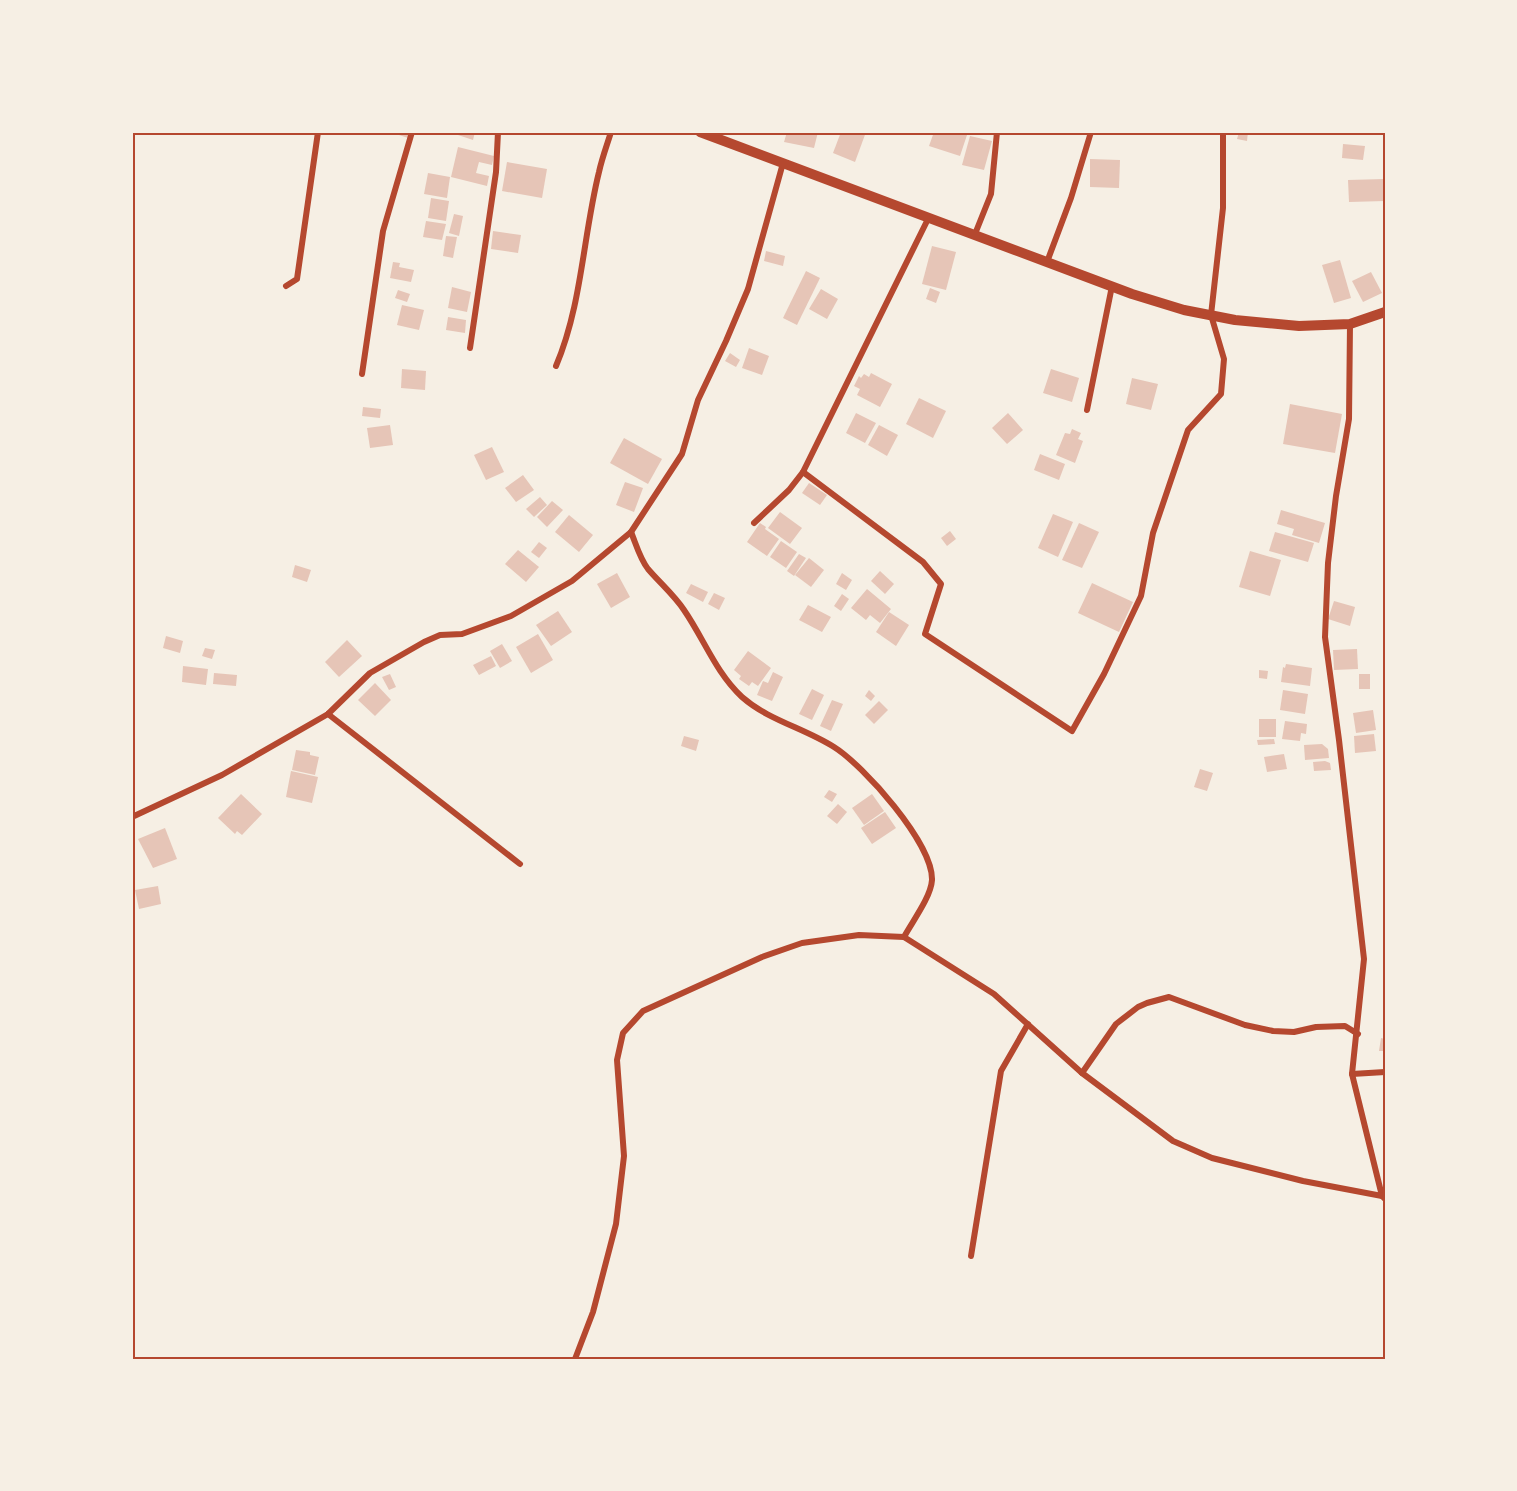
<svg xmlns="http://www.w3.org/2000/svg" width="1517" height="1491" font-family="'Work Sans',sans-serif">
<rect width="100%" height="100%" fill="#f6efe4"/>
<!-- building -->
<g fill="#e6c5b7">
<polygon points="390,132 410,132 408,138"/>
<polygon points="449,132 475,132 473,140"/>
<polygon points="787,132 818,132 814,148 784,142"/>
<polygon points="841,132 866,132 855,162 833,153"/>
<polygon points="934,132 968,132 960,156 929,146"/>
<polygon points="1239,132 1248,132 1247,141 1237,139"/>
<polygon points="970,136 992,141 984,170 962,165"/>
<polygon points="1343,144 1365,146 1363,160 1342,158"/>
<polygon points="458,147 494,156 492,165 479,162 476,173 489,176 487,186 451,177"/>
<polygon points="1090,159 1120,160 1119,188 1090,187"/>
<polygon points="507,162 547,169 542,198 502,191"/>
<polygon points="428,173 450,177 447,198 424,194"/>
<polygon points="1384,179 1385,201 1349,202 1348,180"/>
<polygon points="431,198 449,201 446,221 428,218"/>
<polygon points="454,214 463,216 459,236 449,233"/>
<polygon points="426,221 446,224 442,240 423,237"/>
<polygon points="493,231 521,235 518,253 491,249"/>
<polygon points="446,236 457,237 453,258 443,256"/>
<polygon points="932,246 956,252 946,290 922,284"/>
<polygon points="766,251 785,256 783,266 764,261"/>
<polygon points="1340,260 1351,298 1334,303 1322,265"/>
<polygon points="393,262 400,263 399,267 414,270 411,282 390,278"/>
<polygon points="806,271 820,278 797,325 783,318"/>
<polygon points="1371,272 1382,293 1363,302 1352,281"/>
<polygon points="452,287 471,292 467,312 448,308"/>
<polygon points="930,288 940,292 936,303 926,299"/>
<polygon points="821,289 838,299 827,319 809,309"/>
<polygon points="398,290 410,294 407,302 395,298"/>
<polygon points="402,305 424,310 419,330 397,325"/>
<polygon points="448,317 466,320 465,333 446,330"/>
<polygon points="749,348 769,356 762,375 742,368"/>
<polygon points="730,353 740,360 736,367 725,361"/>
<polygon points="402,369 426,371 425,390 401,388"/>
<polygon points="1051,369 1079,378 1072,402 1043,393"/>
<polygon points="871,373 892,384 880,407 857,395 860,389 854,386 859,376 861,378 864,374 869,377"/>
<polygon points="1132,378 1158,384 1151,410 1126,404"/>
<polygon points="919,398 946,411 933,438 906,424"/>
<polygon points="1290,404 1342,414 1335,453 1283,444"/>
<polygon points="363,407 381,409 380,418 362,416"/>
<polygon points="856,413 876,423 865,443 846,433"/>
<polygon points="1008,413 1023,430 1007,444 992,428"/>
<polygon points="390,425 393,445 370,448 367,428"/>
<polygon points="879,425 898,435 887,456 868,445"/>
<polygon points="1072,429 1081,433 1078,439 1083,441 1075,463 1056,455 1065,433 1070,434"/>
<polygon points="624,438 662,459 648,484 610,463"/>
<polygon points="492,447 504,472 486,480 474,455"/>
<polygon points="1040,454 1065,464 1059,480 1034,470"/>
<polygon points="523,475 534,490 516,502 505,488"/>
<polygon points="625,482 643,488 634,512 616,505"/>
<polygon points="809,483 827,495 820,505 802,493"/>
<polygon points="540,497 547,505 534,517 526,509"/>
<polygon points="552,501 563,510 547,527 537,517"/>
<polygon points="1281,510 1325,523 1319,543 1292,535 1294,529 1277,524"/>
<polygon points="780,512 802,528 790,544 768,528"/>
<polygon points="1053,514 1073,522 1058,557 1038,548"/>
<polygon points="569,515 593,535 579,552 555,532"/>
<polygon points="760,523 766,527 765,529 779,539 767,556 747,542"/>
<polygon points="1079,523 1099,532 1082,568 1062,560"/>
<polygon points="950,531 956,539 947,546 941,538"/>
<polygon points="1275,532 1314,543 1308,562 1269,551"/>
<polygon points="781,541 797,552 786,568 770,557"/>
<polygon points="539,542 547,548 539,558 531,552"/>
<polygon points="518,550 539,567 526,582 505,564"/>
<polygon points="1250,551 1281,560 1270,596 1239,587"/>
<polygon points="799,554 806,558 794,576 787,571"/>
<polygon points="809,558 824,570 811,587 795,575"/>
<polygon points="295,565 311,570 307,582 292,577"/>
<polygon points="880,571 894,584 885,594 871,581"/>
<polygon points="617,573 630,597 611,608 597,584"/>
<polygon points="842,573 852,580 846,590 836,584"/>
<polygon points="1092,583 1133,602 1119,632 1078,613"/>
<polygon points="691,584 708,592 703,602 686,593"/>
<polygon points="867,589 891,609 880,623 870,615 866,620 851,608"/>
<polygon points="714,593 725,598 719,610 708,604"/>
<polygon points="842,594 849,599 841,611 834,606"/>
<polygon points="1334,601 1355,607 1350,626 1328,619"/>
<polygon points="808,605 831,617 822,632 799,620"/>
<polygon points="558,611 572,632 551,646 536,625"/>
<polygon points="889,612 909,625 896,646 876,632"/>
<polygon points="538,634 553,660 531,673 516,647"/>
<polygon points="166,636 183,641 180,653 163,648"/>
<polygon points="347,640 362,656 339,677 325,662"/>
<polygon points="502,644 512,661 500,668 490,651"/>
<polygon points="205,648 215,650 212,659 202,656"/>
<polygon points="1357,649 1358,669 1334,670 1333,650"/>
<polygon points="748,651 771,668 758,686 752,682 749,686 739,679 741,676 734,670"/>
<polygon points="491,656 496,666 479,675 473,665"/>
<polygon points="1286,664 1312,668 1310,686 1281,682 1283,667 1285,668"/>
<polygon points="183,666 208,669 206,685 182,682"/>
<polygon points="1259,670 1268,671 1267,679 1259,678"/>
<polygon points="773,672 783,677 772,701 757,695 763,681 768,683"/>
<polygon points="214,673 237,675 236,686 213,684"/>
<polygon points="390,674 396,687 389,690 382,677"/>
<rect x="1359" y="674" width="11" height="15"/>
<polygon points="375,683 391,700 375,716 358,700"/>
<polygon points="812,689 824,695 812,720 799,714"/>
<polygon points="869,690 875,696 871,701 865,696"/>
<polygon points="1283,690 1308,694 1305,714 1280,710"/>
<polygon points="832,700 843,704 831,731 820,726"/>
<polygon points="879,701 888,710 874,724 865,715"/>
<polygon points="1373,710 1376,730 1356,733 1353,713"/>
<rect x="1259" y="719" width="17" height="18"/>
<polygon points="1285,721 1307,724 1306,734 1301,733 1300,741 1282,739"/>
<polygon points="1374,734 1376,751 1355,753 1354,736"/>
<polygon points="684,736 699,740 696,751 681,746"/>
<polygon points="1274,739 1275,744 1258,745 1257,740"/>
<polygon points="1322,744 1328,749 1329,758 1305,760 1304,745"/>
<polygon points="296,750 310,752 310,755 319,757 315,775 292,770"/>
<polygon points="1284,754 1287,769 1267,772 1264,757"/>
<polygon points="1325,761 1330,763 1331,770 1314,771 1313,762"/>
<polygon points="1200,769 1213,773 1207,791 1194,787"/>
<polygon points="291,771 318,777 312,803 286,797"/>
<polygon points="829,790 837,794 832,802 824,797"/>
<polygon points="241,794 262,814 242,835 237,831 235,834 218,818"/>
<polygon points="872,794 884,811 864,825 852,808"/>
<polygon points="838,804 847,812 837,824 827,816"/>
<polygon points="885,812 896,828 872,844 861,828"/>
<polygon points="165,828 177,859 153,868 138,839"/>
<polygon points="158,886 161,904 139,909 135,890"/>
<polygon points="1381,1038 1385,1039 1385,1051 1379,1051"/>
</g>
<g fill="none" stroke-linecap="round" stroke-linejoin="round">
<!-- minor -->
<g stroke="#b5482f" stroke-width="6">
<polyline points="975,234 991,194 997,132"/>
<polyline points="1047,262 1071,198 1091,132"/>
<polyline points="286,286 297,279 318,132"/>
<polyline points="1350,324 1349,419 1336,496 1328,563 1325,637 1339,740 1364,959 1352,1074 1382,1196"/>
<polyline points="470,348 496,172 498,132"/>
<path d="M556 366C582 305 583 236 599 172 602 158 607 145 611 132"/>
<polyline points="362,374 383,231 412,132"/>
<polyline points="1087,410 1112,286"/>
<polyline points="803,472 923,562 941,584 925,634 1072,731 1104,674 1141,596 1153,533 1188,430 1221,394 1224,359 1211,315 1223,208 1223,132"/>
<polyline points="754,523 789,490 803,472 928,219"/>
<path d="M631 532C636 544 640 559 648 569 660 583 674 595 684 610 704 639 716 673 742 697 768 720 804 728 834 747 863 765 933 843 932 880 931 897 912 922 904 937"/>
<polyline points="328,714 520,864"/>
<polyline points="132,817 222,775 328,714 370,673 424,642 440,635 462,634 511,616 572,581 631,532 682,454 698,400 726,341 748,289 783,163"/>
<polyline points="1082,1073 1116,1024 1138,1007 1147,1003 1169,997 1245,1025 1273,1031 1294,1032 1316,1027 1345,1026 1358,1034"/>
<polyline points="1352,1074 1385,1072"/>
<polyline points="971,1256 1001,1071 1028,1024"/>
<polyline points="575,1359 593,1312 616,1224 624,1156 617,1060 623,1033 643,1011 762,957 802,943 859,935 904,937 994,994 1082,1073 1173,1141 1212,1158 1303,1181 1382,1196 1385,1199"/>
</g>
<!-- tertiary -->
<polyline stroke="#b5482f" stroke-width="10" points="700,132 1132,294 1184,310 1235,320 1299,326 1350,324 1385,312"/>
</g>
<!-- border -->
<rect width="1517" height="1491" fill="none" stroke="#f6efe4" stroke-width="267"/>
<rect x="134" y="134" width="1250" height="1224" fill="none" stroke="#b5482f" stroke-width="2"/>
</svg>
